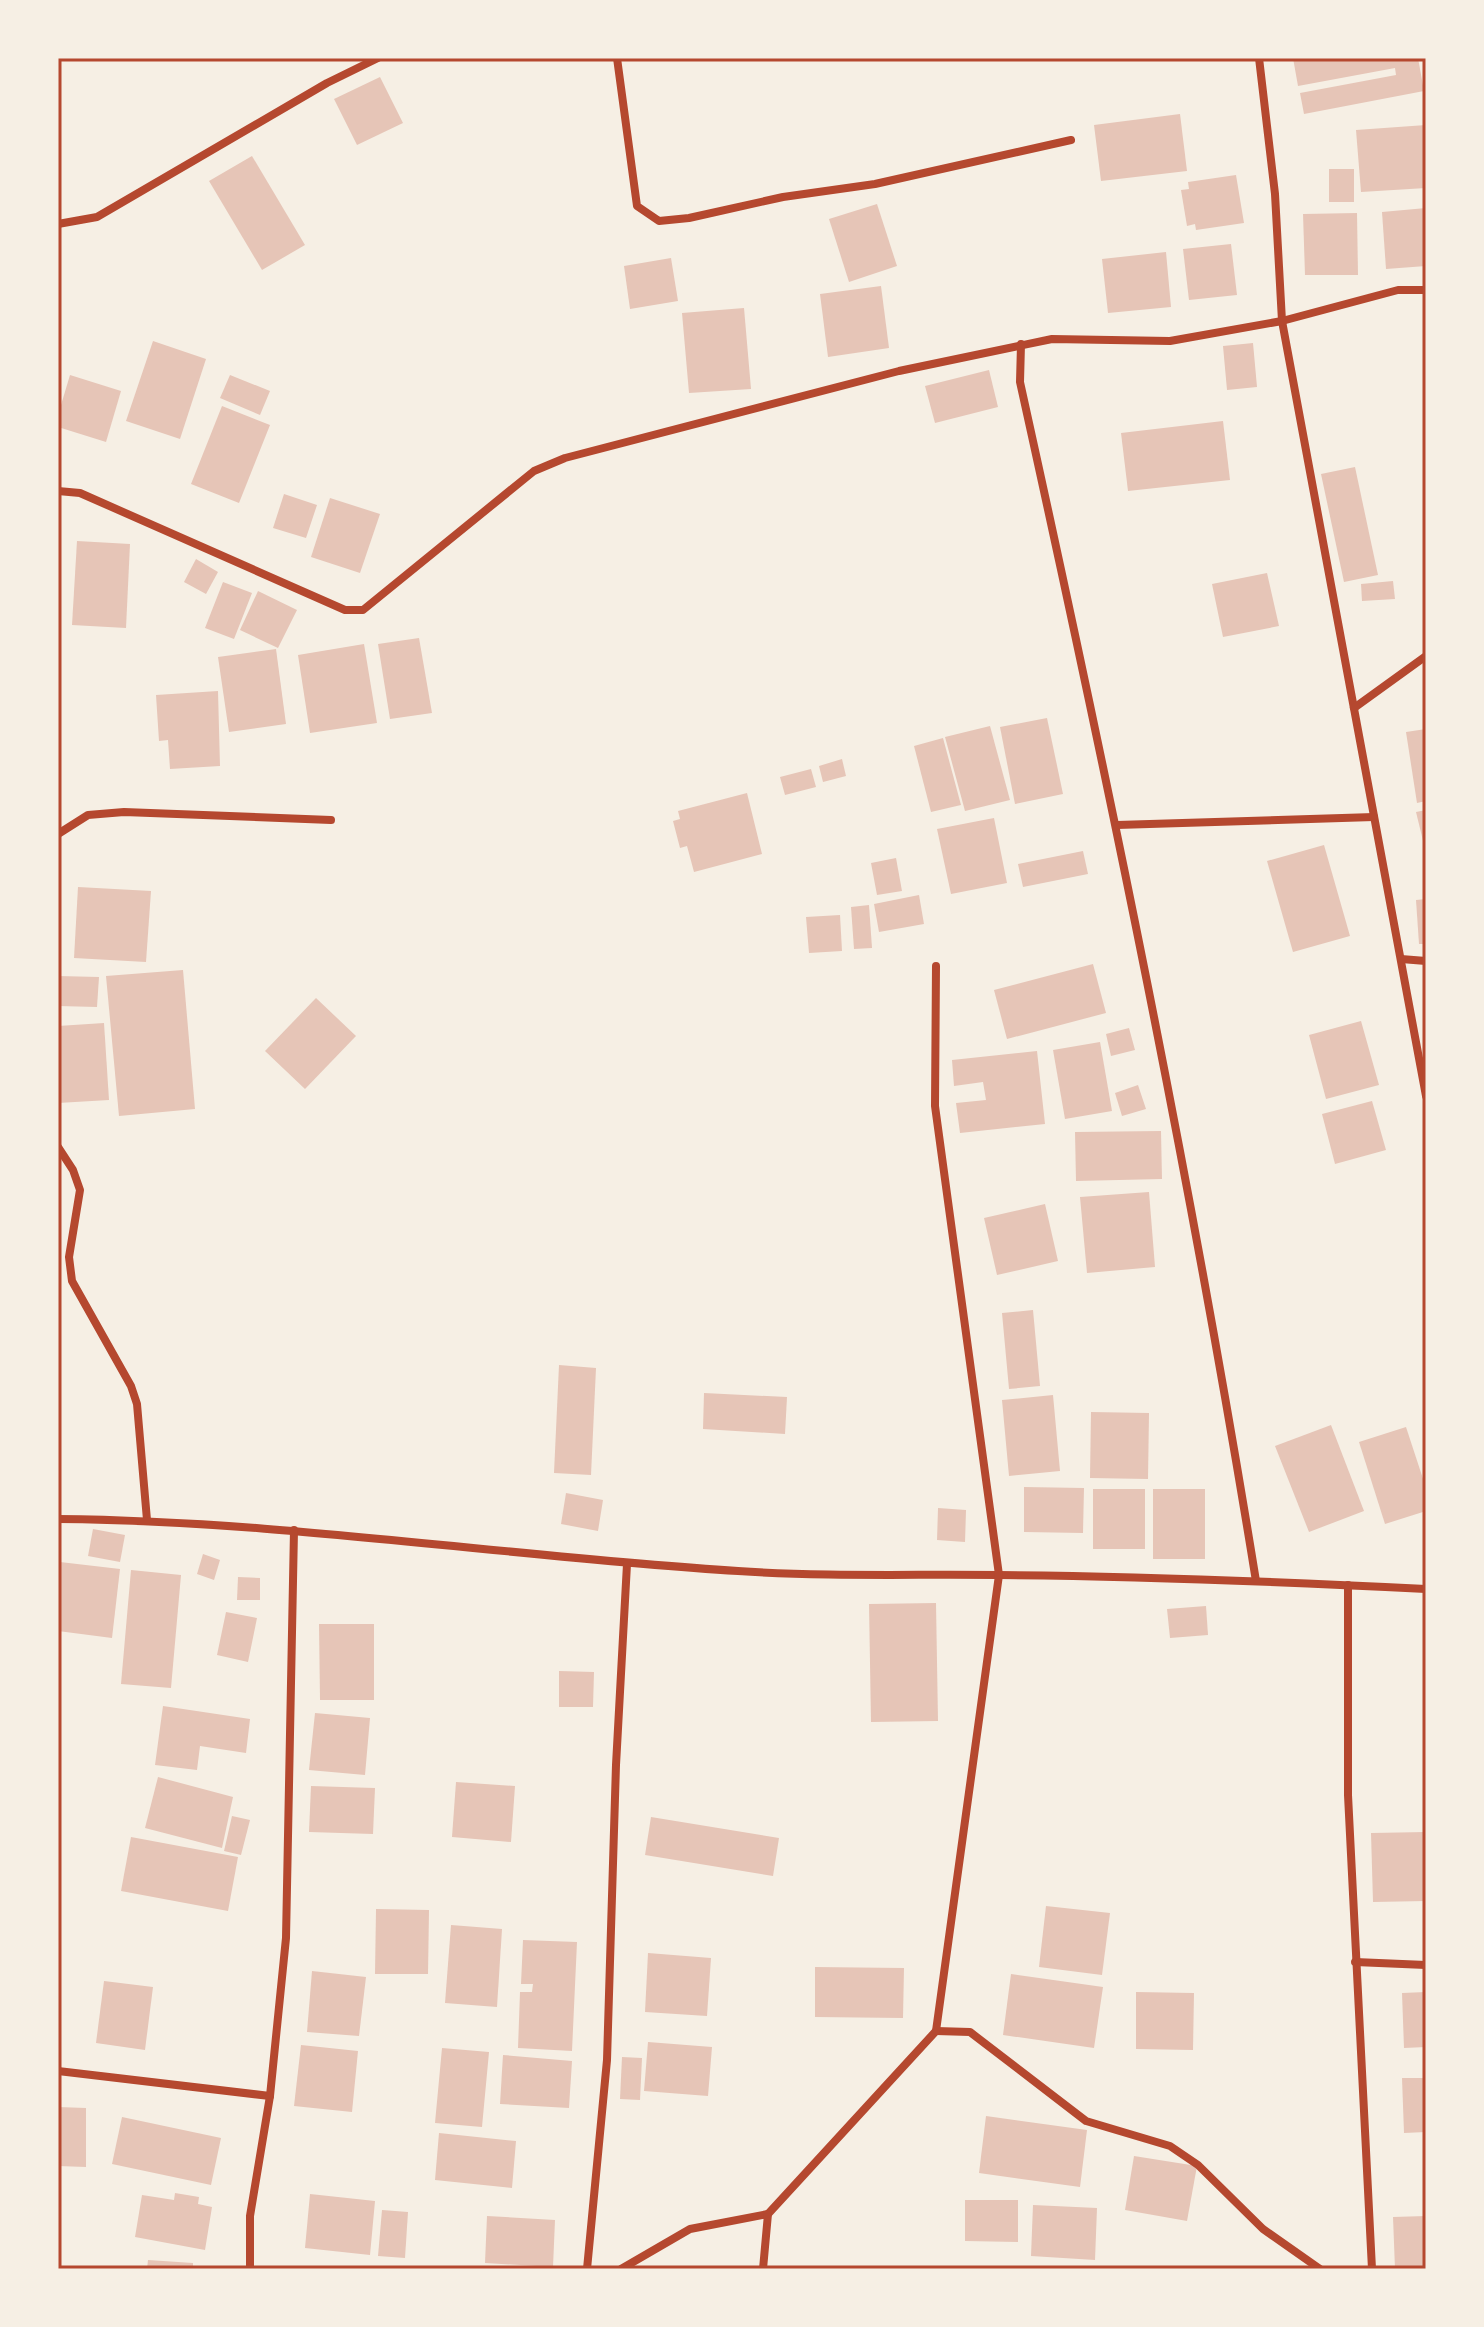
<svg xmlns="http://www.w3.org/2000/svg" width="1484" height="2327" font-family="'PT Sans',sans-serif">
<rect width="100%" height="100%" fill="#f6efe4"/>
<!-- building -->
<g fill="#e6c5b7">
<polygon points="1293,58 1418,58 1424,91 1304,114 1300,93 1396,75 1395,68 1298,86"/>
<polygon points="380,77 403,123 357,145 334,99"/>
<polygon points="1180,114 1187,171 1101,181 1094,125"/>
<polygon points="1426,125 1426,188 1361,192 1356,130"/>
<polygon points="252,156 305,245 262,270 209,181"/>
<rect x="1329" y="169" width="25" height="33"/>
<polygon points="1236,175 1244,223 1196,230 1195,224 1187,226 1181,190 1189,189 1188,182"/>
<polygon points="877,204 897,266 849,282 829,219"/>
<polygon points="1426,208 1426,266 1386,269 1382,212"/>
<polygon points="1357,213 1358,275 1305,275 1303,214"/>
<polygon points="1231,244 1237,295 1189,300 1183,249"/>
<polygon points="1166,252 1171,307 1108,313 1102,259"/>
<polygon points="671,258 678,301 630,309 624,266"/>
<polygon points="881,286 889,348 828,357 820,294"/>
<polygon points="744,308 751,389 689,393 682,313"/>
<polygon points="153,341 206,359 180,439 126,421"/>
<polygon points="1253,343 1257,387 1227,390 1223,346"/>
<polygon points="989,370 998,407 935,423 925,386"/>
<polygon points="70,375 121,391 106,442 58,427 58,415"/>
<polygon points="230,375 270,391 260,415 220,398"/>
<polygon points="222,406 270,425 239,503 191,484"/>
<polygon points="1223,421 1230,480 1128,491 1121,433"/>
<polygon points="1355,467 1378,575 1344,582 1321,474"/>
<polygon points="284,494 317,505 306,538 273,528"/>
<polygon points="330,498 380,514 360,573 311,557"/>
<polygon points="77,541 130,544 126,628 72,625"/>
<polygon points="196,559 218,572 206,594 184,582"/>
<polygon points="1267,573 1279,626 1223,637 1212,584"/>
<polygon points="1393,581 1395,599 1362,601 1361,584"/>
<polygon points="223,582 252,593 234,639 205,628"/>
<polygon points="258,591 297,610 278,648 240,630"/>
<polygon points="419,638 432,713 390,719 378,644"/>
<polygon points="364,644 377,723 310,733 298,655"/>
<polygon points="276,649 286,724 229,732 218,657"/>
<polygon points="218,691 220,766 170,769 168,740 159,741 156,695"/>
<polygon points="1047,718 1063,794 1015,804 1000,727"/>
<polygon points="990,726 1010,800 965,811 945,737"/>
<polygon points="1426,729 1426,801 1417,803 1406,732"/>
<polygon points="943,738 961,805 931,812 914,746"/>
<polygon points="842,759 846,776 823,782 819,766"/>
<polygon points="811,769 816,787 785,795 780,777"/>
<polygon points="747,793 762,854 694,872 687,846 680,848 673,821 680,819 678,811"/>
<polygon points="1426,810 1426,849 1425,849 1416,812"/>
<polygon points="994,818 1007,883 951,894 937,829"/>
<polygon points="1324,845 1350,936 1293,952 1267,861"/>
<polygon points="1083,851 1088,874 1023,887 1018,864"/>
<polygon points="896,858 902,891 877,895 871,863"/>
<polygon points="78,887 151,891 146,962 74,958"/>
<polygon points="919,895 924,924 879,932 874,904"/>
<polygon points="1426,899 1426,944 1419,944 1416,900"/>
<polygon points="869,905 872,948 854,949 851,907"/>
<polygon points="840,915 842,951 809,953 806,917"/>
<polygon points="1093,964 1106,1013 1007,1039 994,990"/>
<polygon points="183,970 195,1109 119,1116 106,976"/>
<polygon points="58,976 99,977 97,1007 58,1006"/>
<polygon points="316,998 356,1036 305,1089 265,1051"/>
<polygon points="1361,1021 1379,1085 1326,1099 1309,1035"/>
<polygon points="104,1023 109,1100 58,1103 58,1026"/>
<polygon points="1129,1028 1135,1050 1111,1056 1106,1034"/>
<polygon points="1100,1042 1112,1111 1065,1119 1053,1050"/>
<polygon points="1037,1051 1045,1124 960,1133 956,1103 986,1100 983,1082 954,1086 952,1060"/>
<polygon points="1138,1085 1146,1109 1122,1116 1115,1093"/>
<polygon points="1372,1101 1386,1150 1335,1164 1322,1114"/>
<polygon points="1161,1131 1162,1179 1076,1181 1075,1132"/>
<polygon points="1149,1192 1155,1267 1087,1273 1080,1197"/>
<polygon points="1045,1204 1058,1261 997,1275 984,1218"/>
<polygon points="1033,1310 1040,1386 1009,1389 1002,1313"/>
<polygon points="559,1365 596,1368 591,1475 554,1473"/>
<polygon points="704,1393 787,1397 785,1434 703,1429"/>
<polygon points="1053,1395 1060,1471 1009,1476 1002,1400"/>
<polygon points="1091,1412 1149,1413 1148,1479 1090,1478"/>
<polygon points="1331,1425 1364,1511 1309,1532 1275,1446"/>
<polygon points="1406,1427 1426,1488 1426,1511 1385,1524 1359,1442"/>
<polygon points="1024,1487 1084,1488 1083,1533 1024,1532"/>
<rect x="1093" y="1489" width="52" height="60"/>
<rect x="1153" y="1489" width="52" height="70"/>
<polygon points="566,1493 603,1500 598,1531 561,1524"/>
<polygon points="938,1508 966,1510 965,1542 937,1540"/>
<polygon points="93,1529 125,1535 120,1562 88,1556"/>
<polygon points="203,1554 220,1560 214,1580 197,1574"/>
<polygon points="60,1562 120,1569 112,1638 58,1631"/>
<polygon points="131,1570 181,1575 171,1688 121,1684"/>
<polygon points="238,1577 260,1578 260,1600 237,1600"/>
<polygon points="936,1603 938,1721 871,1722 869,1604"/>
<polygon points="1206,1606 1208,1635 1170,1638 1167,1609"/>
<polygon points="226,1612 257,1618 248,1662 217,1655"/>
<polygon points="319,1624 374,1624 374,1700 320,1700"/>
<polygon points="559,1671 594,1672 593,1707 559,1707"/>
<polygon points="163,1706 250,1719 246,1753 200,1746 197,1770 155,1765"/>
<polygon points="315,1713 370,1718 365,1775 309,1770"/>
<polygon points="158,1777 233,1797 222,1848 145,1828"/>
<polygon points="456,1782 515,1786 511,1842 452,1837"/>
<polygon points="311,1786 375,1788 373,1834 309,1832"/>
<polygon points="232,1816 250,1820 241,1855 224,1851"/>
<polygon points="651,1817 779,1838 773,1876 645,1855"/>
<polygon points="1426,1832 1426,1901 1373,1902 1371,1833"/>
<polygon points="131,1837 238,1857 228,1911 121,1891"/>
<polygon points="1046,1906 1110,1913 1102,1975 1039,1967"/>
<polygon points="376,1909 429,1910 428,1974 375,1974"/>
<polygon points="451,1925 502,1929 497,2007 445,2003"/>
<polygon points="523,1940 577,1942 572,2051 518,2048 520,1992 532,1992 533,1984 521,1984"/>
<polygon points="648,1953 711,1958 707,2016 645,2012"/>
<polygon points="815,1967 904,1968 903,2018 815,2017"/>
<polygon points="312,1971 366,1977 359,2036 307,2032"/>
<polygon points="1011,1974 1103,1987 1094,2048 1003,2035"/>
<polygon points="104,1981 153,1987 145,2050 96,2043"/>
<polygon points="1136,1992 1194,1993 1193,2050 1136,2049"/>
<polygon points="1426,1992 1426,2047 1404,2048 1402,1993"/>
<polygon points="648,2042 712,2047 708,2096 644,2091"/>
<polygon points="301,2045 358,2051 352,2112 294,2106"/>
<polygon points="442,2048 489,2052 482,2127 435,2123"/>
<polygon points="503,2055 572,2061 569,2108 500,2104"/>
<polygon points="622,2057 642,2058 640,2100 620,2099"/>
<polygon points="1402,2078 1426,2078 1426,2132 1404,2133"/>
<polygon points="58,2107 86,2108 86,2167 58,2166"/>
<polygon points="986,2116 1087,2130 1080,2187 979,2173"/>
<polygon points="122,2117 221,2138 211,2185 112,2164"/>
<polygon points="439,2133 516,2141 512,2188 435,2180"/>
<polygon points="1134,2156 1197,2166 1187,2221 1125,2210"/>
<polygon points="175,2193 199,2197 198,2204 212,2207 205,2250 135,2237 142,2195 174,2200"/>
<polygon points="310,2194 375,2201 370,2255 305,2248"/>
<polygon points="965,2200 1018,2200 1018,2242 965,2241"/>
<polygon points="1033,2205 1097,2208 1095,2260 1031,2256"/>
<polygon points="382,2210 408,2212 405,2258 378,2256"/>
<polygon points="487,2216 555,2220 553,2267 485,2263"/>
<polygon points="1426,2216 1426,2269 1395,2269 1393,2217"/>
<polygon points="148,2260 193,2263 193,2269 147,2269"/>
</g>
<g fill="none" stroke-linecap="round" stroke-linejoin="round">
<!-- minor -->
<g stroke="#b5482f" stroke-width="8">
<polyline points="617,58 637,206 659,221 689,218 783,197 875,184 1071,140"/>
<polyline points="1259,58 1275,194 1282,321 1426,1096"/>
<polyline points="58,224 97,217 327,83 378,58"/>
<path d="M1021 344 1020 382C1108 780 1191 1179 1256 1581"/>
<polyline points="58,491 80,493 345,610 363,610 534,471 565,458 899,371 1052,339 1170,341 1282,321 1398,290 1426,290"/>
<polyline points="1354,708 1426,656"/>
<polyline points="1117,825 1374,817"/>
<polyline points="58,834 88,815 124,812 331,820"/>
<polyline points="1401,959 1426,961"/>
<polyline points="58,1147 73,1170 80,1190 69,1257 72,1281 131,1386 137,1404 147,1520"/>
<path d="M58 1519C285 1521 511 1557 738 1571 825 1577 912 1574 999 1575 1142 1576 1284 1582 1426 1589"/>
<polyline points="1348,1585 1348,1795 1372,2269"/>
<polyline points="1355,1962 1426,1965"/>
<polyline points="936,2031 970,2032 1086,2121 1170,2146 1198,2165 1263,2229 1320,2269"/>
<polyline points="58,2071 270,2096"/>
<polyline points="250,2269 250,2216 270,2096 286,1938 294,1530"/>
<polyline points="587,2269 607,2060 616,1765 627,1564"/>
<polyline points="621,2269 690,2229 768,2214 936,2031 999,1575 935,1106 936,966"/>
<polyline points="763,2269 768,2214"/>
</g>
</g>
<!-- border -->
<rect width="1484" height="2327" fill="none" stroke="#f6efe4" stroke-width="120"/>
<rect x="60" y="60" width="1364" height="2207" fill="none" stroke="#b5482f" stroke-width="3"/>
</svg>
